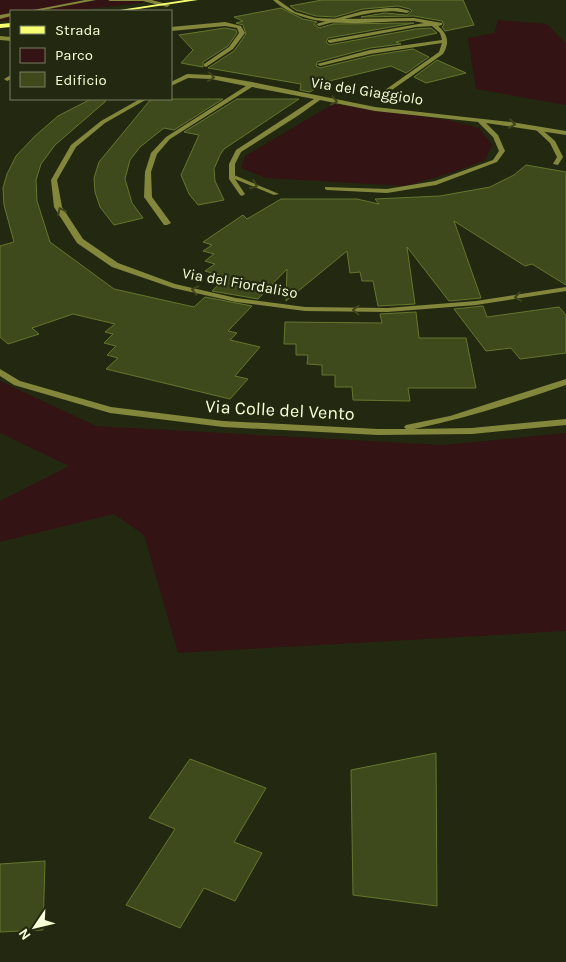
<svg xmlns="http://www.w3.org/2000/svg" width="566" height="962" font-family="Karla,sans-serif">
<rect width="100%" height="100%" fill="#232910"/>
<!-- green -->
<g fill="#331313">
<polygon points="0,0 163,0 72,11 11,11 11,20 0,21"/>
<polygon points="498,20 547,24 566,44 566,105 476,89 468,38 494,33"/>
<polygon points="333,104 448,120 479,128 492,145 485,160 454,172 405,186 266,178 241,168 245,156"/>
<polygon points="0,381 96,426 443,445 566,433 566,631 178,653 144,535 114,514 0,542 0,501 69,466 0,433"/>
</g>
<!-- building -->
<g fill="#3f4a1c" stroke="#65762e">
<polygon points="322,0 463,0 474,25 445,31 442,27 444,25 442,21 414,16 361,17 385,13 407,15 412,11 410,9 398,6 363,9 335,17 316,16 296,10 290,6"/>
<polygon points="281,8 303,19 317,22 314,24 319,28 333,24 414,23 328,38 326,42 329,45 416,29 431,28 437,33 396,42 401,44 370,48 317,62 316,66 320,68 370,56 413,49 429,57 406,73 391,66 325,82 310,92 300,90 301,84 208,68 234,51 246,34 243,25 236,23 243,21 234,17"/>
<polygon points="225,28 236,30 237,33 228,46 203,62 203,67 181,63 193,50 179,35"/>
<polygon points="437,60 466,73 426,83 414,77"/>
<polygon points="91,99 105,99 106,101 55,145 41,164 36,180 37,201 50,242 114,289 194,307 205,297 252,306 228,331 237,333 230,340 260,347 235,376 248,379 230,399 106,369 118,358 107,355 116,346 104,343 113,334 105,332 115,324 73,314 32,328 39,334 8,344 0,337 0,246 14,242 4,205 3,188 7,174 16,156 35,136 58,116"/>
<polygon points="151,99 223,99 174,130 164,128 140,147 130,160 125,179 132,203 143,218 114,225 100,207 95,192 94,178 99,162"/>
<polygon points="237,99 299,99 224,149 220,155 214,169 215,181 224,200 198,205 189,194 181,175 199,135 184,132"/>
<polygon points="526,165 566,172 566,285 532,264 525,266 454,221 481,298 449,301 407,247 415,304 378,306 373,281 362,281 360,272 350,273 347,251 286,301 287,269 258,299 212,291 226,277 205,271 215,264 205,261 214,254 203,251 212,245 203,242 243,215 247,219 281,199 357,199 379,204 375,199 440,196 490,187 514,175"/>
<polygon points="483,306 487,317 559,307 566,315 566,353 520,359 511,348 486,351 454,309"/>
<polygon points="416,312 419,338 466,338 476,388 408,388 410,401 353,400 352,387 335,387 335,375 322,375 322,365 307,364 308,355 296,355 296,344 284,344 285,322 382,323 380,314"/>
<polygon points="436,753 437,906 353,895 351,770"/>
<polygon points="190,759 266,788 234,842 262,853 235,901 204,888 180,928 126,905 175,829 149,818"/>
<polygon points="45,861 43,930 0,932 0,864"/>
</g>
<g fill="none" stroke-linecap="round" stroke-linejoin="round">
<!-- service -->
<g fill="#82873b" fill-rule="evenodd">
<polygon points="108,0 152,0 170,5 167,7 143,1 110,1"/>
<path d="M387 8H398L410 11 407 13C377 7 348 19 319 26L316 24 363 11Z"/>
<polygon points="0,36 11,37 11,41 0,40"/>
<polygon points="535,127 539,127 555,141 563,157 558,165 553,164 557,157 550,143 535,129"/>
<polygon points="230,175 234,175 279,194 274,195 230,177"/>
</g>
<!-- pedestrian -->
<g fill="#82873b" fill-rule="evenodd">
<polygon points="85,0 96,0 38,11 28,11"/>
<polygon points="11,13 11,16 0,19 0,15"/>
</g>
<!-- minor -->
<g fill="#82873b" fill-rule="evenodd">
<path d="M273 0H278L295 12 316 18 341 19 414 18 442 23V25L438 26C448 34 450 43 443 54L389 92H385V90L439 52 442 43 370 54 320 66 317 64 370 50 442 40 440 33 432 26 416 27 330 43 328 42V40L424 23 414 21C368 21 310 33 273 0Z"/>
<polygon points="225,22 241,26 245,33 233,49 206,67 204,66 204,64 229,47 239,33 237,28 225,26 171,31 171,27"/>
<polygon points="187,74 211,75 252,82 375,107 511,122 566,131 566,135 486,123 498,135 505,151 497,162 436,185 387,193 327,190 325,189 325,187 387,189 435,181 493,160 499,151 493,137 478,122 375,111 320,100 299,115 241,152 235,164 235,179 245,194 242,196 240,195 229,179 229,164 236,150 314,99 252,87 170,139 157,154 151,172 152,197 171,223 167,225 164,225 144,197 145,172 151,153 166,137 246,86 211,79 188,78 171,86 171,82"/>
<polygon points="11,75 11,79 7,81 4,79"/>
<polygon points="140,99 147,99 105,123 76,147 57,180 62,207 83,239 118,263 175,284 236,298 305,307 387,308 476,301 566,287 566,291 476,305 387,312 305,311 236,302 173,288 112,267 77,243 54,207 51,180 71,145 101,121"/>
<path d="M0 369 20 381 111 407 223 421 378 429H406L404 427 406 425 450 416 566 379V385C516 402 466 418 414 429L472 428 566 419V425L472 434 378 435 223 427 110 413 14 385 0 376Z"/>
</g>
<!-- secondary -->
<g fill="#f6ff6f" fill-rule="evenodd">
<polygon points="185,0 198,0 125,11 113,11"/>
<polygon points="11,23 11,27 0,28 0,24"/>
</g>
</g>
<!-- one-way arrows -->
<defs><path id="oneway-chevron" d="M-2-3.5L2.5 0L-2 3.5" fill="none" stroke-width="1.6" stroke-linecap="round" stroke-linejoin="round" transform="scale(1.25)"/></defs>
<g stroke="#40451d">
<use href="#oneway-chevron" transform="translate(211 77) rotate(7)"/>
<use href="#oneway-chevron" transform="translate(334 101) rotate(11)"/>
<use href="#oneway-chevron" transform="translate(512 124) rotate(8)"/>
<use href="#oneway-chevron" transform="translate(254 185) rotate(22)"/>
<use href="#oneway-chevron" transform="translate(61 211) rotate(-116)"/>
<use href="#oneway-chevron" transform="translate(195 290) rotate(-168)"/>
<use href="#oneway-chevron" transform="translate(518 297) rotate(171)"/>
<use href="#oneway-chevron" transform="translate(356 310) rotate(-179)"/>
</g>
<g text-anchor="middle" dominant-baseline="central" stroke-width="4.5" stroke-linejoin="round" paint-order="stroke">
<!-- far-street labels -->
<g font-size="15" fill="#f9ffd8" stroke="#232910">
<text transform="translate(367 91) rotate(9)">Via del Giaggiolo</text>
<text transform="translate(240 283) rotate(10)">Via del Fiordaliso</text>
</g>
<!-- street labels -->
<g font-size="18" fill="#f9ffd8" stroke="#232910">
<text transform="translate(280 410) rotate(3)">Via Colle del Vento</text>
</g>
</g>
<!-- legend -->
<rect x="10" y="10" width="162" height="90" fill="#232910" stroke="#797f60"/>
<rect x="20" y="26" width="25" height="8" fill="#f6ff6f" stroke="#797f60"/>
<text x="55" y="35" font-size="15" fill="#f9ffd8">Strada</text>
<rect x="20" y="48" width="25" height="15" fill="#331313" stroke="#797f60"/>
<text x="55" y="60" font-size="15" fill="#f9ffd8">Parco</text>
<rect x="20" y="72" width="25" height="15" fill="#3f4a1c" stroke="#797f60"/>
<text x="55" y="85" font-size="15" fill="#f9ffd8">Edificio</text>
<!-- north arrow -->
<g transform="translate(35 927) rotate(235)" stroke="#232910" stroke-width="4" paint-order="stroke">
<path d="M0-4L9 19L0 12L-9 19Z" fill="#f9ffd8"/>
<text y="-8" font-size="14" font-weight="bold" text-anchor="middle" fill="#f9ffd8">N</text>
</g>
</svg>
